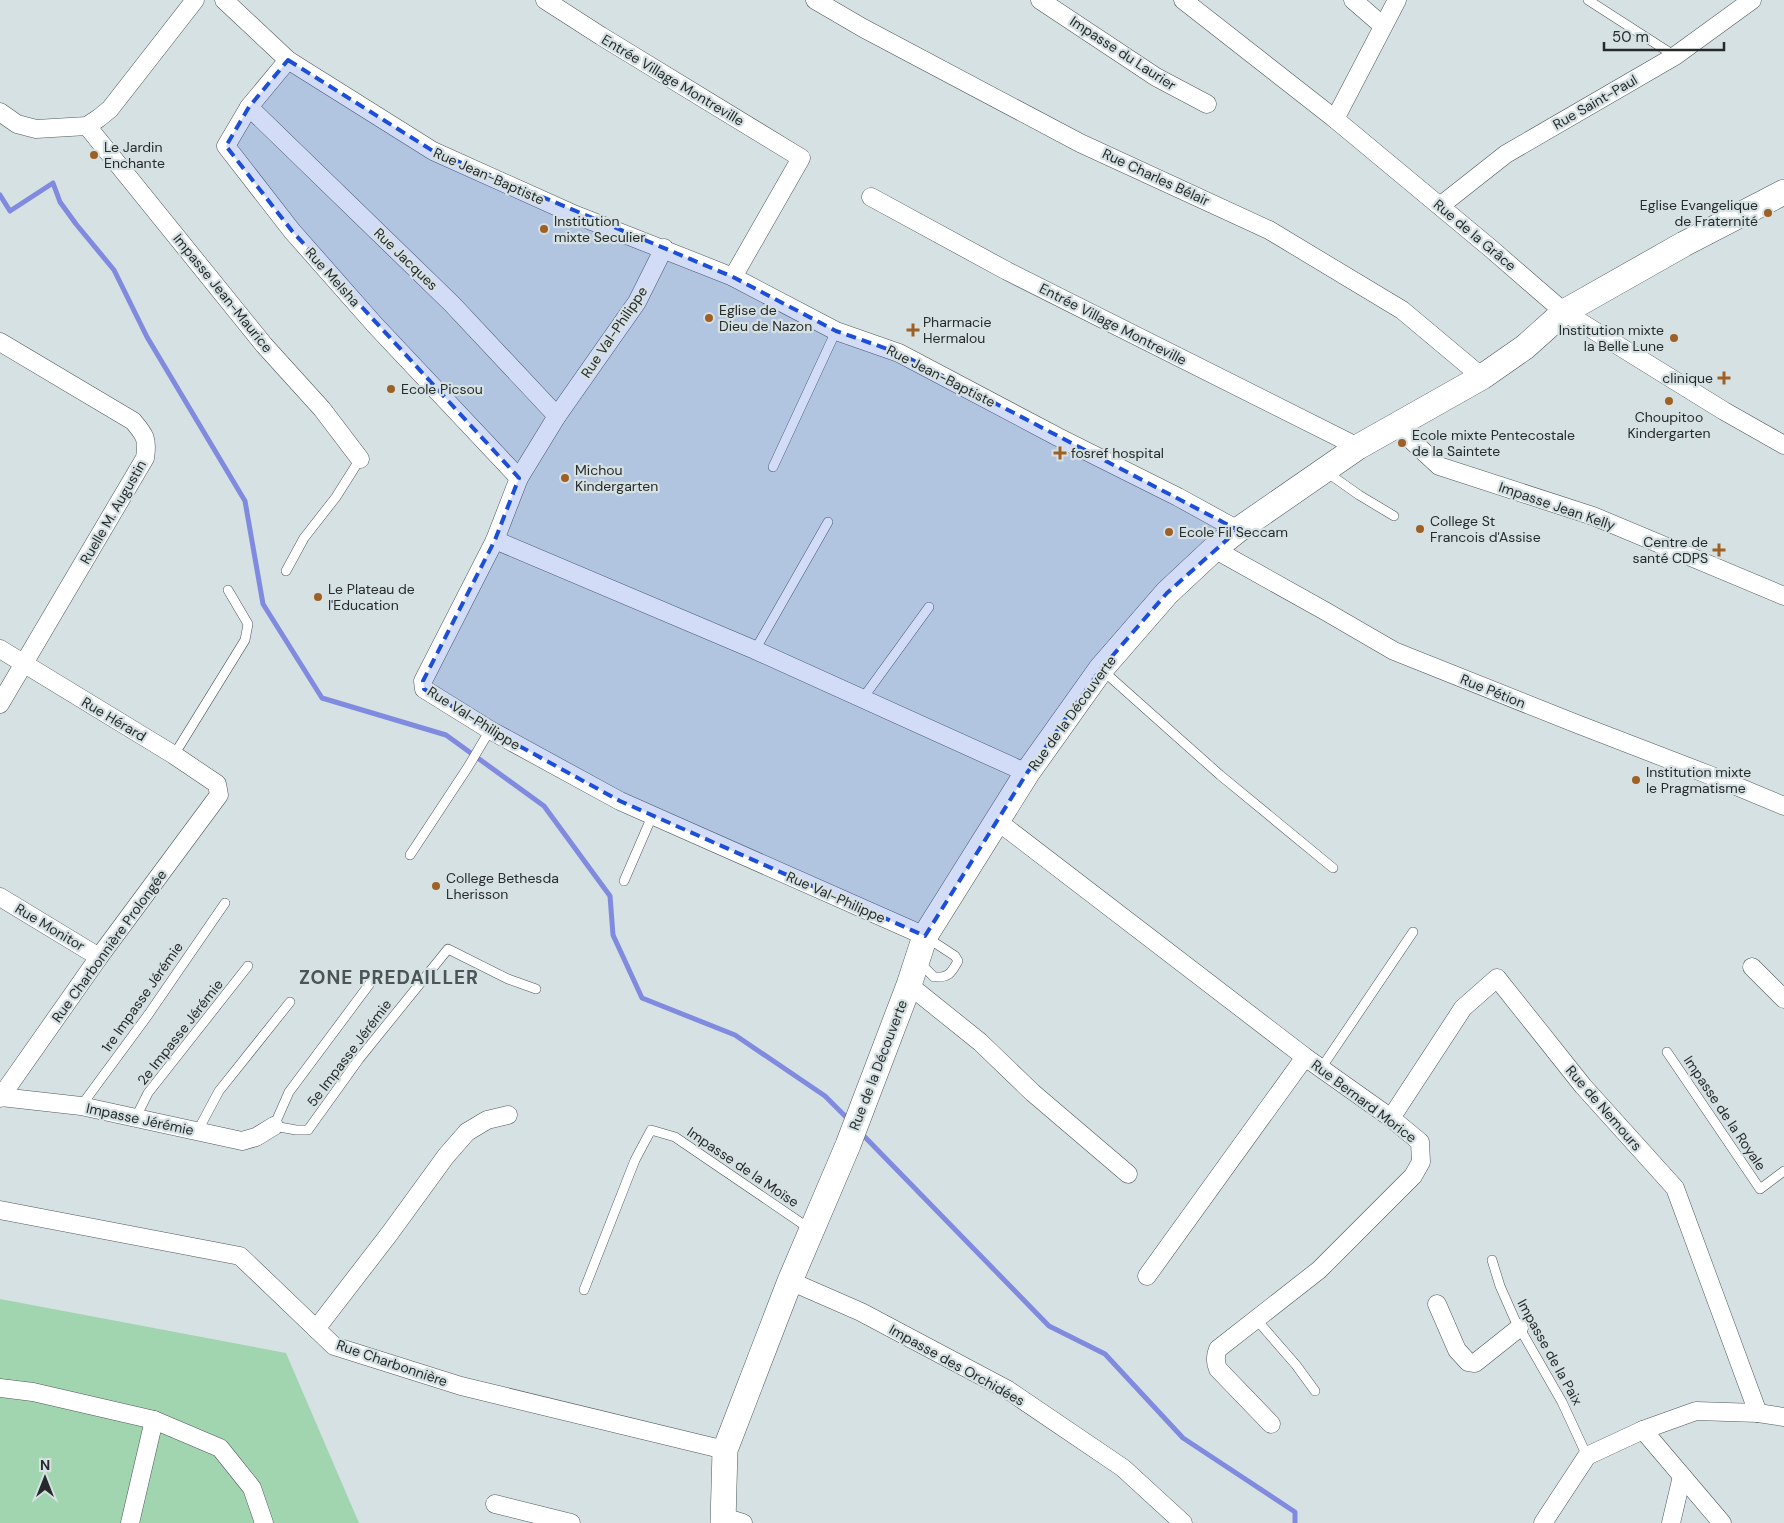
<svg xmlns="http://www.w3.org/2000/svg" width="1784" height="1523" font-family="'DM Sans',sans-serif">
<rect width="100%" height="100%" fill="#d6e1e3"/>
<!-- green -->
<polygon fill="#a1d5af" points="0,1299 286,1353 359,1523 0,1523"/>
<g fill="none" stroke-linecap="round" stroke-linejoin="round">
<!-- stream -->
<g stroke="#808bdf" stroke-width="5">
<polyline points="0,195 10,211 53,183 60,202 76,224 114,270 147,337 245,501 263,604 322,698 446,735 544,806 610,896 613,935 642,998 735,1035 825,1096 850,1121"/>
<polyline points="861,1133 1049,1326 1105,1354 1183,1438 1295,1512 1295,1523"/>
</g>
<defs>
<g id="lane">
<polyline points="1588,0 1675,56"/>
<polyline points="773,467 836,331"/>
<polyline points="1325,471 1359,495 1394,516"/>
<polyline points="286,571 304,538 336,497 360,459"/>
<polyline points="755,650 828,522"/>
<polyline points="1101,669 1220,775 1333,868"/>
<polyline points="863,698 929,607"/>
<polyline points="174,755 245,640 248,624 228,590"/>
<polyline points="410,855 468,767 490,730"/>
<polyline points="624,881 653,814"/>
<path d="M919 962 934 977C949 978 951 973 958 961L955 956 926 937"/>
<polyline points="377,974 289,1092 274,1126 296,1130 308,1130 359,1059 448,949 508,979 536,989"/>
<polyline points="1667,1052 1760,1189 1784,1171"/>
<polyline points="1322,1067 1413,932"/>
<polyline points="81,1106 148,1015 225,903"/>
<polyline points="136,1117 148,1093 248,966"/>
<polyline points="197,1132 219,1091 290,1002"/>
<polyline points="1492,1260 1500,1286 1515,1320 1562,1402 1587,1456"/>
<polyline points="584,1290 635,1160 651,1130 675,1137 810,1229"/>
<polyline points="1256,1319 1296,1365 1315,1391"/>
</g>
<g id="street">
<polyline points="224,0 288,60 433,151 571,213 733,277 836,331 899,353 1058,437 1178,497 1238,530"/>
<polyline points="545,0 601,36 801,158 733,277"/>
<polyline points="815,0 863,28 1080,143 1269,230 1402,310 1482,377"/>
<polyline points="1040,0 1156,77 1207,104"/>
<polyline points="1183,0 1335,119 1489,247 1564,312 1724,411 1784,445"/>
<polyline points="1353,0 1383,26"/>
<polyline points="288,60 249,107 226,146 292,231 375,325 519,478"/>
<polyline points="249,107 452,304 557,416"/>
<polyline points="0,112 17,124 36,129 87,126 99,118 110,109 195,0"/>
<polyline points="1335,119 1397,0"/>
<polyline points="87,126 264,345 322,409 360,459"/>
<polyline points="871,197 1007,271 1358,447"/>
<polyline points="1440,206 1506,154 1675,56 1752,0"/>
<polyline points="664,248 637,302 557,416 519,478 495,540 423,681 424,689 490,730 620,801 925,936"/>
<path d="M0 342 133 421C145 435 148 439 145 458L0 704"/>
<polyline points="1396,426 1439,466 1593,516 1784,596"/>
<polyline points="495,540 755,650 1027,773"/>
<polyline points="1214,549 1325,611 1394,651 1577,724 1712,776 1784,806"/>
<polyline points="0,649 174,755 217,784 219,795 99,957 0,1098"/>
<path d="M996 820 1305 1057 1391 1118 1420 1142 1421 1162 1413 1176 1319 1270 1218 1349C1215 1356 1215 1362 1218 1369L1271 1424"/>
<polyline points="0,897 99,957"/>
<polyline points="1752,967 1784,999"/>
<polyline points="909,985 980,1042 1033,1093 1128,1174"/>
<polyline points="1,1097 81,1106 242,1141 256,1137 274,1126"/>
<polyline points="1391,1118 1463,1008 1497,978 1583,1086 1675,1188 1758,1413"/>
<polyline points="0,1210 240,1256 334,1346 461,1386 725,1450"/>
<polyline points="1147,1276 1305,1057"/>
<polyline points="790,1281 861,1312 1008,1390 1123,1468 1183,1523"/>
<polyline points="1437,1304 1457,1350 1468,1362 1475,1363 1519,1328"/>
<polyline points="316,1329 390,1233 446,1156 467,1132 487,1120 508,1115"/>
<polyline points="0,1388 33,1392 154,1420 220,1448 252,1488 264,1523"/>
<polyline points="1643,1430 1722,1523"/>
<polyline points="495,1504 571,1523"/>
<polyline points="724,1517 743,1523"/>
<polyline points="130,1523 154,1420"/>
<polyline points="1543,1523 1587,1456 1643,1430 1696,1411 1758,1413 1784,1417"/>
<polyline points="1671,1523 1682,1476"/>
</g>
<polyline id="secondary" points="723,1523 725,1450 790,1281 848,1145 909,985 925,936 1027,773 1101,669 1167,593 1214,549 1238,530 1358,447 1482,377 1525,347 1564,312 1684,244 1784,192"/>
</defs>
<!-- lane casing -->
<use href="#lane" stroke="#4f585a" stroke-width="10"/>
<!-- street casing -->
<use href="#street" stroke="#4f585a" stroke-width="19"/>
<!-- secondary casing -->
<use href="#secondary" stroke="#4f585a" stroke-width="26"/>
<!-- lane -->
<use href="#lane" stroke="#fff" stroke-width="9"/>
<!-- street -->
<use href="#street" stroke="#fff" stroke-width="18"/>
<!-- secondary -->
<use href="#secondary" stroke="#fff" stroke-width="25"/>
</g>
<!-- marked area -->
<path fill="#1d4ed8" fill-opacity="0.2" stroke="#1d4ed8" stroke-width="4" stroke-dasharray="10 6" stroke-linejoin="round" d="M288 60 433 151 733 277 836 331 899 353 1238 530 1167 593 1101 669 1027 773 925 936 620 801 490 730 424 689 423 681 495 540 519 478 292 231 226 146 249 107Z"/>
<!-- markers -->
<g fill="#9e6025" stroke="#d6e1e3" stroke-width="2">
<circle cx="94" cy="155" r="5"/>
<circle cx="1768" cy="213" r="5"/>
<circle cx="544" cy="229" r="5"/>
<circle cx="709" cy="318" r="5"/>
<path d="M910.5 322.5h5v5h5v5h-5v5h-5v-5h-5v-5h5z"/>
<circle cx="1674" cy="338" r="5"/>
<path d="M1721.5 370.5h5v5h5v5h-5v5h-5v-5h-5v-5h5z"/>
<circle cx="391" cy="389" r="5"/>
<circle cx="1669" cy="401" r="5"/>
<circle cx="1402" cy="443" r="5"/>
<path d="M1057.5 445.5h5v5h5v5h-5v5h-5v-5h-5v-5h5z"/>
<circle cx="565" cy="478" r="5"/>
<circle cx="1420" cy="529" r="5"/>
<circle cx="1169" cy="532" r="5"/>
<path d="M1716.5 542.5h5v5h5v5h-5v5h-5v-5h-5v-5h5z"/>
<circle cx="318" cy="597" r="5"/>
<circle cx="1636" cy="780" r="5"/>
<circle cx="436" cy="886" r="5"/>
</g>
<g text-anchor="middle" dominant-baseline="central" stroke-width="4.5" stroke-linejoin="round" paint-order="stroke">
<!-- street labels -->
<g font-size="14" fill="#262a2b" stroke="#d6e1e3">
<text transform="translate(1123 53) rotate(33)">Impasse du Laurier</text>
<text transform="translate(673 80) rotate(31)">Entrée Village Montreville</text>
<text transform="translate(1595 102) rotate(-30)">Rue Saint-Paul</text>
<text transform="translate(489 176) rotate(24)">Rue Jean-Baptiste</text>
<text transform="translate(1156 177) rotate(25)">Rue Charles Bélair</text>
<text transform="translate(1475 235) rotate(40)">Rue de la Grâce</text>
<text transform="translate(406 259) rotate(44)">Rue Jacques</text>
<text transform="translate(333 277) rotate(48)">Rue Melsha</text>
<text transform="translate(223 293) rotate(51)">Impasse Jean-Maurice</text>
<text transform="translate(1113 324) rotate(27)">Entrée Village Montreville</text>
<text transform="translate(614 332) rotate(-56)">Rue Val-Philippe</text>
<text transform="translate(941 376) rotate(27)">Rue Jean-Baptiste</text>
<text transform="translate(1557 506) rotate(19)">Impasse Jean Kelly</text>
<text transform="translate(113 512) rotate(-60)">Ruelle M. Augustin</text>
<text transform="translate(1493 691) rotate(22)">Rue Pétion</text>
<text transform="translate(1072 713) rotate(-54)">Rue de la Découverte</text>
<text transform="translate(474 718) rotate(32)">Rue Val-Philippe</text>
<text transform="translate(114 719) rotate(31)">Rue Hérard</text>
<text transform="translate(836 897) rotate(24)">Rue Val-Philippe</text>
<text transform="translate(50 927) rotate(31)">Rue Monitor</text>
<text transform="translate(109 946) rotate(-54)">Rue Charbonnière Prolongée</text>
<text transform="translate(142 997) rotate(-55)">1re Impasse Jérémie</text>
<text transform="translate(180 1032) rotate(-52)">2e Impasse Jérémie</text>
<text transform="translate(349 1053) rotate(-53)">5e Impasse Jérémie</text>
<text transform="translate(878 1065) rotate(-69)">Rue de la Découverte</text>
<text transform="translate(1364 1101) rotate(37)">Rue Bernard Morice</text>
<text transform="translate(1604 1108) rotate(49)">Rue de Nemours</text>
<text transform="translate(1725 1113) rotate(56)">Impasse de la Royale</text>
<text transform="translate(140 1119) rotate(12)">Impasse Jérémie</text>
<text transform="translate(743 1167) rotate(34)">Impasse de la Moïse</text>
<text transform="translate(1550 1352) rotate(61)">Impasse de la Paix</text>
<text transform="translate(392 1363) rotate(19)">Rue Charbonnière</text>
<text transform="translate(957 1365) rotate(29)">Impasse des Orchidées</text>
</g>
<!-- poi labels -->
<g font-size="14" fill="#262a2b" stroke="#d6e1e3" text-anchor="start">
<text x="104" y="147">Le Jardin<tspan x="104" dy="16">Enchante</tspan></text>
<text x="1758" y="205" text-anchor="end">Eglise Evangelique<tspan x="1758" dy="16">de Fraternité</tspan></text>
<text x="554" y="221">Institution<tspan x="554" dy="16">mixte Seculier</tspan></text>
<text x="719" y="310">Eglise de<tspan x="719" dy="16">Dieu de Nazon</tspan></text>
<text x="923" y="322">Pharmacie<tspan x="923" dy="16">Hermalou</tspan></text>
<text x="1664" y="330" text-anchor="end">Institution mixte<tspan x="1664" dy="16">la Belle Lune</tspan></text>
<text x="1713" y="378" text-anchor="end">clinique</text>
<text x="401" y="389">Ecole Picsou</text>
<text x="1669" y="417" text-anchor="middle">Choupitoo<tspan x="1669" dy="16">Kindergarten</tspan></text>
<text x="1412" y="435">Ecole mixte Pentecostale<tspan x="1412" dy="16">de la Saintete</tspan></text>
<text x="1071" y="453">fosref hospital</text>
<text x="575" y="470">Michou<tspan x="575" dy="16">Kindergarten</tspan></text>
<text x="1430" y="521">College St<tspan x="1430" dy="16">Francois d'Assise</tspan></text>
<text x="1179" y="532">Ecole Fil Seccam</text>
<text x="1708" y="542" text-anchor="end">Centre de<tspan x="1708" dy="16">santé CDPS</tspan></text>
<text x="328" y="589">Le Plateau de<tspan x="328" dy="16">l'Education</tspan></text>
<text x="1646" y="772">Institution mixte<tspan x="1646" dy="16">le Pragmatisme</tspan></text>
<text x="446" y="878">College Bethesda<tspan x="446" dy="16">Lherisson</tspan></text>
</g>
<!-- district labels -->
<g font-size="19" font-weight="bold" letter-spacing="1" fill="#4b5456" stroke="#d6e1e3">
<text x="389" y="977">ZONE PREDAILLER</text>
</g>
</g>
<!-- north arrow -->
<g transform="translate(45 1478)" stroke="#d6e1e3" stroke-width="4" paint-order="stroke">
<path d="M0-4L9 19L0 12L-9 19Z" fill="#262a2b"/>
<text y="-8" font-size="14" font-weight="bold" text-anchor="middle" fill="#262a2b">N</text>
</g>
<!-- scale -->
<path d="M1604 42v8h120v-8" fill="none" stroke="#262a2b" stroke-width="2.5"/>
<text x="1612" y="42" font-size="15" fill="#262a2b" stroke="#d6e1e3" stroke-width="4" paint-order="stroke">50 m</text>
</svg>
